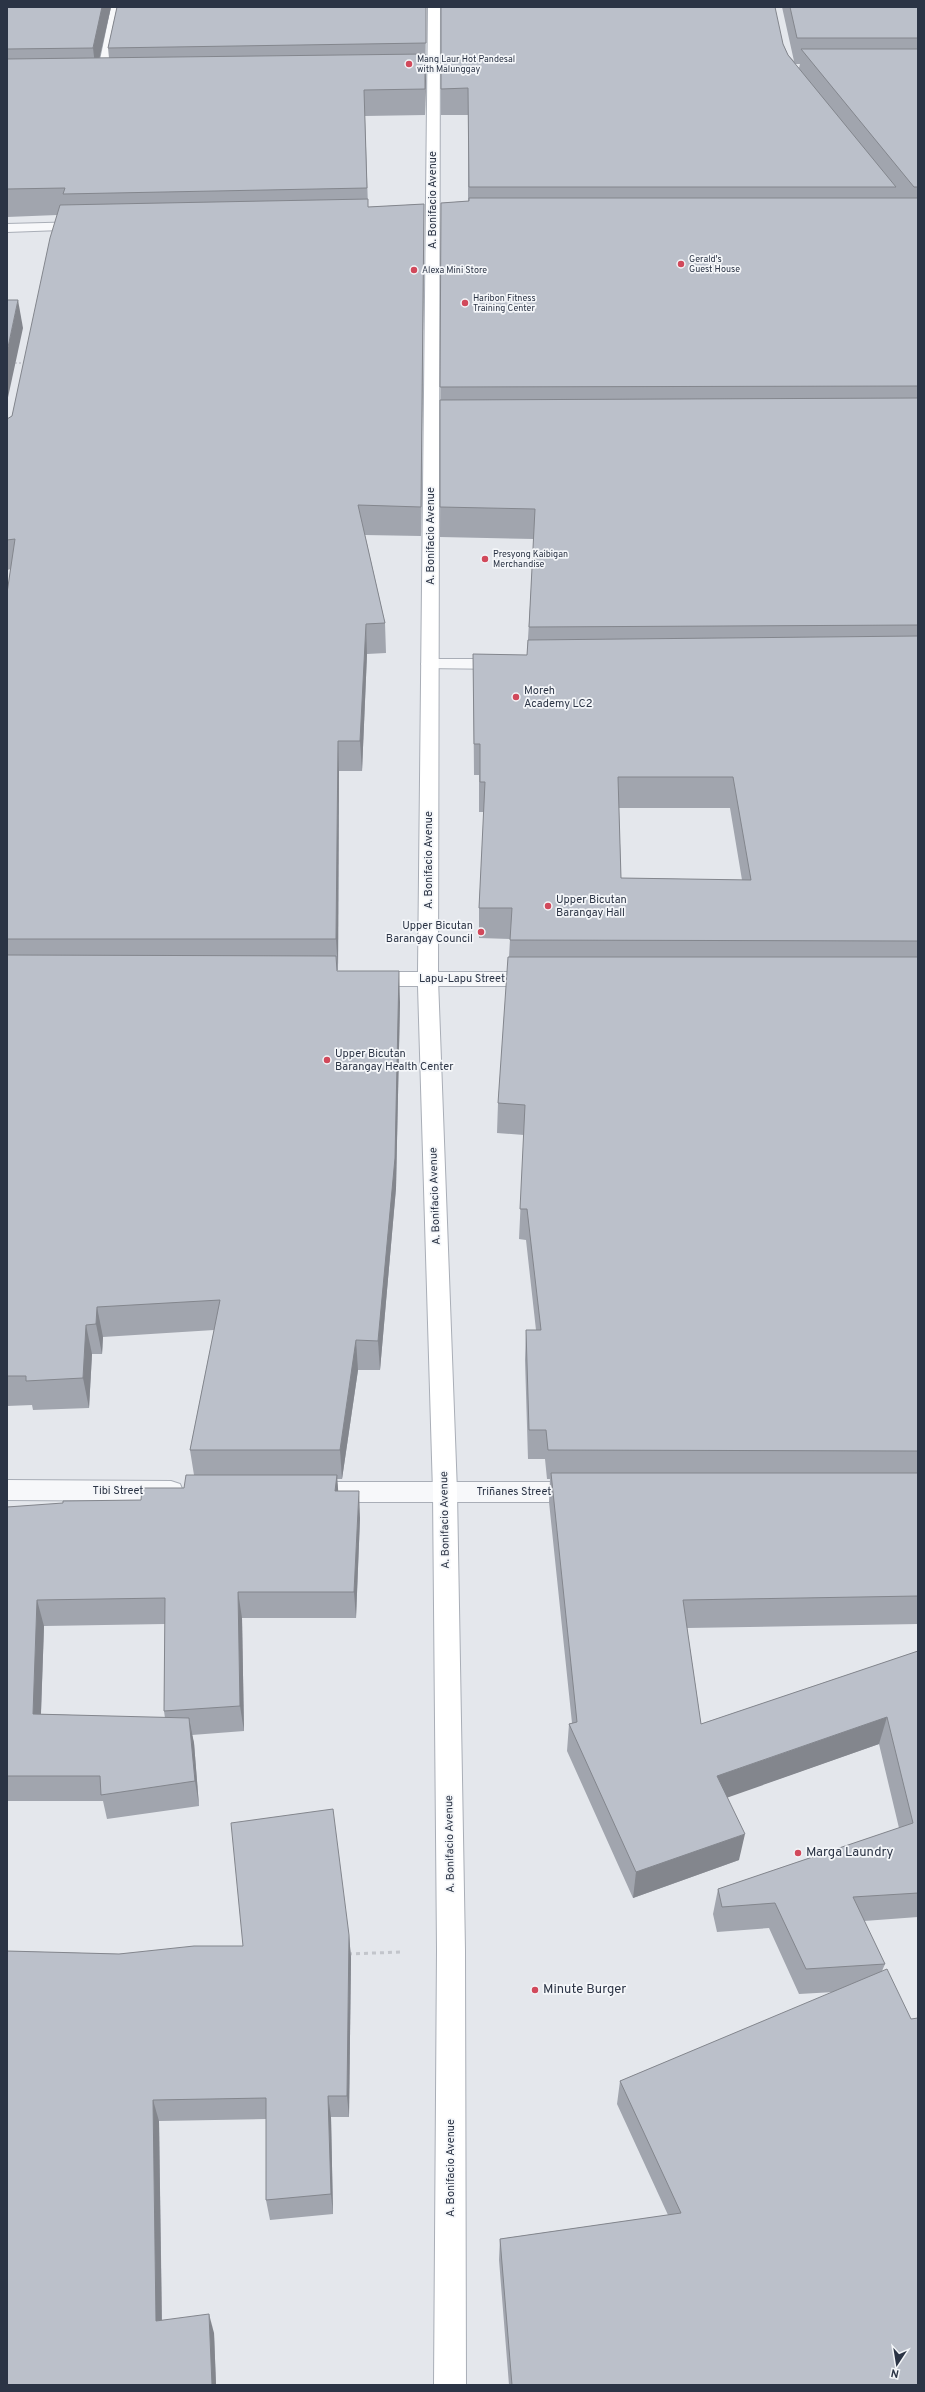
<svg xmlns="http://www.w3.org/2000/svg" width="925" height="2392" font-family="Overpass,sans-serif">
<rect width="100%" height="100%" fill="#e4e7ec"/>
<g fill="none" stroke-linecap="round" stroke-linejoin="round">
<defs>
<g id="street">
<polygon points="111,7 123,7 108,79 102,83 96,79"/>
<polygon points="83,222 90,226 88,229 7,232 7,224"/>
<polygon points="430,659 503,659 509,660 512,664 509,668 503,669 424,668 421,664 424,660"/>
<polygon points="428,972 537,972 544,974 547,979 544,984 537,986 428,986 421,984 418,979 421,974"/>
<polygon points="7,1480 171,1481 180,1484 183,1491 180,1498 171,1501 7,1500"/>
<polygon points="329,1482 579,1482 588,1485 591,1492 588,1499 579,1502 329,1502 320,1499 317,1492 320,1485"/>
</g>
<polygon id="secondary" points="428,7 440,7 438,979 457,1492 465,1950 466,2385 434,2385 437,1950 433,1492 418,986 369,986 362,984 359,979 362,974 369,972 418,972"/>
</defs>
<!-- street casing -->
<use href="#street" stroke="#a9aeb7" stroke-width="2"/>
<!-- secondary casing -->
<use href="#secondary" stroke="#a9aeb7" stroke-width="2"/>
<!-- path-far1 -->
<polyline stroke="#c2c5cb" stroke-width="1.5" stroke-dasharray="2 2" stroke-linecap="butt" points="7,363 25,363"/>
<!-- path -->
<polyline stroke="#c2c5cb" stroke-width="3" stroke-dasharray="4 4" stroke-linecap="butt" points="348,1954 401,1952"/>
<!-- street -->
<use href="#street" fill="#f7f8fa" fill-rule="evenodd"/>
<!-- secondary -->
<use href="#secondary" fill="#fff" fill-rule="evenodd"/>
</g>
<!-- wall -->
<g fill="#a1a5ae" fill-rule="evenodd">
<path d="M7 7H111L99 58H109L108 48 117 7H426L425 115 365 116 368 207 424 204V231L421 536 365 535 385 623 386 653 367 654 362 771H339L338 970H337V971L400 1002 396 1188 380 1370H358L342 1479H337L338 1491 360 1518 356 1618H242L244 1731 192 1735 194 1743 199 1806 107 1819 103 1801H7V1507L141 1500 184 1488 194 1475 190 1450 214 1330 103 1337 102 1354H92L89 1408 33 1410 32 1405 7 1406V593L11 569 7 570V419L12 416 57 215 7 217ZM165 1624 164 1711 165 1718 41 1714 44 1626Z"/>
<path d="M441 7 783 44 788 55 794 61 782 7H918V1624L687 1628 701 1724 918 1651V1917L864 1921 885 1964 882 1971 918 2385H509L499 2260 500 2239 668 2215 617 2104 620 2081 834 1992 799 1994 769 1928 717 1932 713 1914 718 1889 899 1828 879 1744 727 1797 739 1860 633 1898 567 1751 569 1724 572 1723 549 1502 550 1479H547L545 1459H528L525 1360 526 1330H536L526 1240 519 1239 524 1135 497 1133 498 1103 509 957 510 939 479 938V908L484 812H479V775H474L473 654 527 655 534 539 440 537 441 203 468 201V115H441ZM795 64H800L799 68ZM619 808H730L742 880 621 878Z"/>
<polygon points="349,1935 351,1958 349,2117 331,2117 333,2214 270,2220 266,2200 266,2119 159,2121 162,2320 214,2333 216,2385 7,2385 7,1951 119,1954 243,1946"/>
</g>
<!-- shaded-wall -->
<g fill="#83868d">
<polygon points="102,7 111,7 96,74 93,48"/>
<polygon points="425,54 426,80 425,115"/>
<polygon points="424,204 424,231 421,536 421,507"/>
<polygon points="18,300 23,328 7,402 7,352"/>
<polygon points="366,624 367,654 362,771 360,741"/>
<polygon points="338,741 339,771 338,970 336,939"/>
<polygon points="399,971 400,1002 396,1188 380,1370 378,1341"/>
<polygon points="97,1307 103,1337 102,1354 96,1324"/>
<polygon points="86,1325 92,1354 89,1408 83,1378"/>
<polygon points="356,1340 358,1370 342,1479 340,1450"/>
<polygon points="337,1475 339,1502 335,1491"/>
<polygon points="359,1491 360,1518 356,1618 354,1592"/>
<polygon points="238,1592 242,1618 244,1731 240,1706"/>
<polygon points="37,1600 44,1626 40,1739 33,1714"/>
<polygon points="887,1717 879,1744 712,1803 717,1776"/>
<polygon points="189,1718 194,1743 199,1806 195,1781"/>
<polygon points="745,1834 739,1860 633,1898 636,1872"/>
<polygon points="349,1935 351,1958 349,2117 347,2096"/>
<polygon points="328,2096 331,2117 333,2214 331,2194"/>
<polygon points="153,2100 159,2121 162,2339 156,2321"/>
<polygon points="209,2314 214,2333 216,2385 212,2385"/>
</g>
<!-- building -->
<g fill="#bbc0ca" stroke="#83868d" fill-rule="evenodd">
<polygon points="7,7 102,7 93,48 7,49"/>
<polygon points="117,7 426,7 426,43 108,48"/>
<polygon points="441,7 775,7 783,44 788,55 896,187 469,187 468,88 441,89"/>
<polygon points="790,7 918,7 918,38 797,38"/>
<polygon points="801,49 918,49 918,187 914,187"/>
<polygon points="425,54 425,89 364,90 367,188 63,194 65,188 7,189 7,59"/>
<polygon points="469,198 918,198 918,386 440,387 441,203 469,201"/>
<polygon points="368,199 368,207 424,204 421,507 358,505 385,623 366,624 360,741 338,741 336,939 7,939 7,593 15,539 7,540 7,419 12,416 50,238 60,205"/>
<polygon points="7,300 18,300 7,352"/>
<polygon points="918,398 918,625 529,627 535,509 440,507 440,400"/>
<path d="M918 636V941L510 940 512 908H479L485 782H480V744H474L473 654 527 655 528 640ZM618 777H733L751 880 621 878Z"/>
<polygon points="7,955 336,956 337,971 399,971 395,1158 378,1341 356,1340 340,1450 190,1450 220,1300 97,1307 96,1324 86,1325 83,1378 26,1381 26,1376 7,1376"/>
<polygon points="508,957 918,957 918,1451 548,1450 546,1430 529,1430 526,1330 541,1330 527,1209 520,1209 525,1105 498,1103"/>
<polygon points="551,1473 918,1473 918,1596 683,1600 701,1724 918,1651 918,1893 853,1897 885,1964 806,1969 775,1903 722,1907 718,1889 913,1823 887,1717 717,1776 745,1834 636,1872 569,1724 577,1722"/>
<polygon points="186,1475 337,1475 335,1491 359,1491 354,1592 238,1592 240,1706 164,1711 165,1598 37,1600 33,1714 189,1718 195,1781 101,1795 100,1776 7,1776 7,1507 63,1503 63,1501 141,1500 142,1488 184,1488"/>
<polygon points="333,1809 349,1935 347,2096 328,2096 331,2194 266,2200 266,2098 153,2100 156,2321 209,2314 212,2385 7,2385 7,1951 119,1954 194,1946 243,1946 231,1823"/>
<polygon points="887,1969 911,2019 918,2018 918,2385 512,2385 500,2239 681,2213 620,2081"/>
</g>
<!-- markers -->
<g fill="#d1495b" stroke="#f4f6f9" stroke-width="1.5">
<circle cx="409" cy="64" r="4"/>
<circle cx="681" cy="264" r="4"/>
<circle cx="414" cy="270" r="4"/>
<circle cx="465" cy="303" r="4"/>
<circle cx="485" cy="559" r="4"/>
<circle cx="516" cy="697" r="4"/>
<circle cx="548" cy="906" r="4"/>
<circle cx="481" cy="932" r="4"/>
<circle cx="327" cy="1060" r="4"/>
<circle cx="798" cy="1853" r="4"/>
<circle cx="535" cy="1990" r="4"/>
</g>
<g text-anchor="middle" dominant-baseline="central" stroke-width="3.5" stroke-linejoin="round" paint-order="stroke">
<!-- far-poi labels -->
<g font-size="9" fill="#2b3445" stroke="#f4f6f9" text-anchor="start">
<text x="417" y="59">Mang Laur Hot Pandesal<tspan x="417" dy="10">with Malunggay</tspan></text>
<text x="689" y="259">Gerald's<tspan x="689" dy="10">Guest House</tspan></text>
<text x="422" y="270">Alexa Mini Store</text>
<text x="473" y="298">Haribon Fitness<tspan x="473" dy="10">Training Center</tspan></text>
<text x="493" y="554">Presyong Kaibigan<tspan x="493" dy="10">Merchandise</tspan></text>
</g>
<!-- street labels -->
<g font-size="11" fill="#2b3445" stroke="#f4f6f9">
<text transform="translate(433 200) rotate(-90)">A. Bonifacio Avenue</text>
<text transform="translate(431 536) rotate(-90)">A. Bonifacio Avenue</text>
<text transform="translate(429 860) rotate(-90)">A. Bonifacio Avenue</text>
<text x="462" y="979">Lapu-Lapu Street</text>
<text transform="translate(435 1196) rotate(-92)">A. Bonifacio Avenue</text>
<text x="118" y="1491">Tibi Street</text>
<text x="514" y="1492">Triñanes Street</text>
<text transform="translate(445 1520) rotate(-91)">A. Bonifacio Avenue</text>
<text transform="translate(450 1844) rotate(-91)">A. Bonifacio Avenue</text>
<text transform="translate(451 2168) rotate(-90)">A. Bonifacio Avenue</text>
</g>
<!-- poi labels -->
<g font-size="11" fill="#2b3445" stroke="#f4f6f9" text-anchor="start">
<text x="524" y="691">Moreh<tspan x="524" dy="13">Academy LC2</tspan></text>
<text x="556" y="900">Upper Bicutan<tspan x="556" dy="13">Barangay Hall</tspan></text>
<text x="473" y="926" text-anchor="end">Upper Bicutan<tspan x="473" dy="13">Barangay Council</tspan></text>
<text x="335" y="1054">Upper Bicutan<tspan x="335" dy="13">Barangay Health Center</tspan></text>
</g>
<!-- near-poi labels -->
<g font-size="13" fill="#2b3445" stroke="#f4f6f9" text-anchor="start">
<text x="806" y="1853">Marga Laundry</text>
<text x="543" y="1990">Minute Burger</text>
</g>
</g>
<!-- border -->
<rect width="925" height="2392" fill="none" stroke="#2b3445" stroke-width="16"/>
<!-- north arrow -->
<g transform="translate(897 2364) rotate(192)" stroke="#f4f6f9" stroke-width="3" paint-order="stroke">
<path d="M0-3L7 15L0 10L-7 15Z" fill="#2b3445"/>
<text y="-6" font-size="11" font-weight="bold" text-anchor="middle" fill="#2b3445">N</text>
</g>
</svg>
